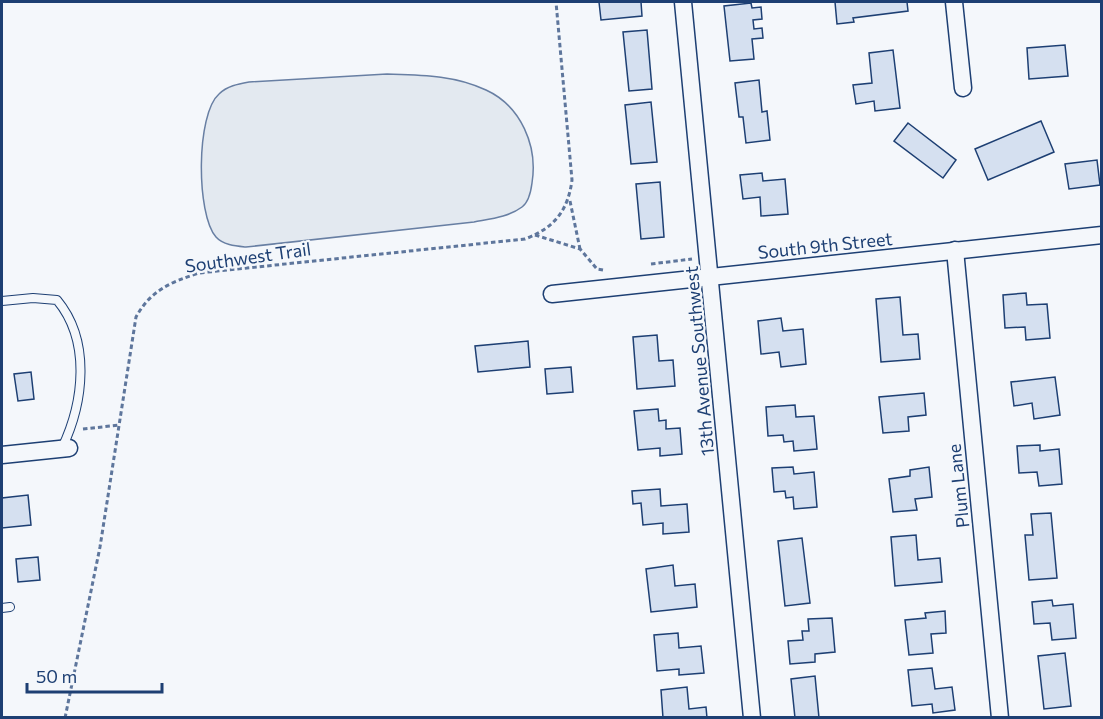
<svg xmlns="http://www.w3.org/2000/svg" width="1103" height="719" font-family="Commissioner,sans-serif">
<rect width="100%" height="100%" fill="#f4f7fb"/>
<!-- green -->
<path fill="#e3e9f0" stroke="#687fa3" stroke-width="1.5" d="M387 74C421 75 455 75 486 90 521 106 538 146 532 183 531 191 529 202 522 207 509 217 489 219 474 222L246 247C236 246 223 245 216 237 196 214 196 114 219 94 227 86 238 84 249 82Z"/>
<!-- building -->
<g fill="#d5e0f0" stroke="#1d3f73" stroke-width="1.5">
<polygon points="599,2 641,2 642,16 601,20"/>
<polygon points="835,2 907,2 908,11 853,18 854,22 837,24"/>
<polygon points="751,3 752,8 761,7 762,19 753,20 754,29 762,28 763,38 752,39 754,59 730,61 724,6"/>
<polygon points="647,30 652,89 629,91 623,32"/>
<polygon points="1065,45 1068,76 1029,79 1027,48"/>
<polygon points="893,50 900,108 875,111 874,101 856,104 853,85 872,83 869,53"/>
<polygon points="759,80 762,112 767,111 770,140 746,143 743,117 739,117 735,83"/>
<polygon points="651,102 657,162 631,164 625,105"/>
<polygon points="1041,121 1054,152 988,180 975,149"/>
<polygon points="908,123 956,160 943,178 894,141"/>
<polygon points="1097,160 1100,185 1069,189 1065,164"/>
<polygon points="762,173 763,181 785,179 788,214 761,216 760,197 743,199 740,175"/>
<polygon points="660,182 664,237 641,239 636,184"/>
<polygon points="1026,293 1027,305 1047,304 1050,338 1026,340 1025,327 1005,328 1003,295"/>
<polygon points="900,297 903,335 918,334 920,359 881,362 876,299"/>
<polygon points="781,318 783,331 803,329 806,364 781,367 779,352 761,354 758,321"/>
<polygon points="657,335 659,361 673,360 675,386 637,389 633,337"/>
<polygon points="528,341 530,367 478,372 475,346"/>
<polygon points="571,367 573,392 547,394 545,369"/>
<polygon points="31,372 34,399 18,401 14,374"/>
<polygon points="1055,377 1060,415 1034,419 1032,403 1014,406 1011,382"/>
<polygon points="924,393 926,415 908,417 909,431 883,433 879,397"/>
<polygon points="795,405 796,417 814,416 817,449 794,451 793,441 784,442 783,435 768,436 766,407"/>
<polygon points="658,409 659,421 666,420 666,429 680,428 682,454 660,456 660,448 638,450 634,411"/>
<polygon points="1040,445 1040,451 1059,449 1062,484 1039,486 1037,472 1019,473 1017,446"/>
<polygon points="793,467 794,474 814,472 817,507 794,509 793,497 786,498 785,491 774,492 772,468"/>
<polygon points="929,467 932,497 915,499 917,510 893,512 889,479 910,476 910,470"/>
<polygon points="660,489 661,506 687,504 689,532 663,534 663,523 643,525 641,503 633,504 632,491"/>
<polygon points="28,495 31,525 2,528 2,498"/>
<polygon points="1051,513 1057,578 1029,580 1025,535 1033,535 1031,514"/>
<polygon points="916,535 918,560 940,558 942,582 895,586 891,537"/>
<polygon points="802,538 810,603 785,606 778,541"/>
<polygon points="38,557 40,580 18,582 16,559"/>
<polygon points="673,565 675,586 695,584 697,607 651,612 646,569"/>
<polygon points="1052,600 1053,606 1073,604 1076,638 1052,640 1050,623 1034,624 1032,602"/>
<polygon points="945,611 946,633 931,634 933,653 909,655 905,620 926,618 925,613"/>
<polygon points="832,618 835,652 815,654 815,662 790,664 788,641 803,640 802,631 809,631 808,619"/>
<polygon points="678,633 679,648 701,646 704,673 679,675 679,669 657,671 654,635"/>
<polygon points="1065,653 1071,706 1044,709 1038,656"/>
<polygon points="932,668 935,689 952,687 955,710 933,713 932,704 912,706 908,670"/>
<polygon points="815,676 819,718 795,718 791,679"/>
<polygon points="687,687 689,709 706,707 707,718 663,718 661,690"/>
</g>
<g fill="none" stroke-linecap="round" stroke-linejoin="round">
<defs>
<g id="lane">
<path d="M2 301 33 298 57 300C91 341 84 402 62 448"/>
<polyline points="2,608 10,607"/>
</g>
<g id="street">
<polyline points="683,2 752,718"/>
<polyline points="954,2 963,88"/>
<polyline points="955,250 1000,718"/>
<polyline points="552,294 1102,235"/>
<polyline points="2,455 69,448"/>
</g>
</defs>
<!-- lane casing -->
<use href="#lane" stroke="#1d3f73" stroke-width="10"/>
<!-- street casing -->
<use href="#street" stroke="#1d3f73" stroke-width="19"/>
<!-- path -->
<g stroke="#5e769c" stroke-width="3" stroke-dasharray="4.5 3" stroke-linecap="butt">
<polyline points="570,201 580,249"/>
<polyline points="535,235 580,249 597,269 603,270"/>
<polyline points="651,264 692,259"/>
<polyline points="83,429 120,425"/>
<path d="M65 718 100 547 136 317C151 290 171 282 199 273L525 239C554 228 568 211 572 180L556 2"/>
</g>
<!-- lane -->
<use href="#lane" stroke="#f4f7fb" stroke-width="8"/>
<!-- street -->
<use href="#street" stroke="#f4f7fb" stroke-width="16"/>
</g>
<g text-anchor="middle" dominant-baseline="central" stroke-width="4.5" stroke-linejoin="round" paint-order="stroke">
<!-- street labels -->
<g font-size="18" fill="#1d3f73" stroke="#f4f7fb">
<text transform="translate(825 245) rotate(-6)">South 9th Street</text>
<text transform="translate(248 257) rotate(-8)">Southwest Trail</text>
<text transform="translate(699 361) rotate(-95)">13th Avenue Southwest</text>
<text transform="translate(958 486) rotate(-96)">Plum Lane</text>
</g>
</g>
<!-- border -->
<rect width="1103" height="719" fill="none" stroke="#1d3f73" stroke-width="6"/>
<!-- scale -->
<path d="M27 683v9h135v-9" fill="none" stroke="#1d3f73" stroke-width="3"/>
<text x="36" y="683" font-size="18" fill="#1d3f73" stroke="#f4f7fb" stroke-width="4.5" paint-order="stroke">50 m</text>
</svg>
